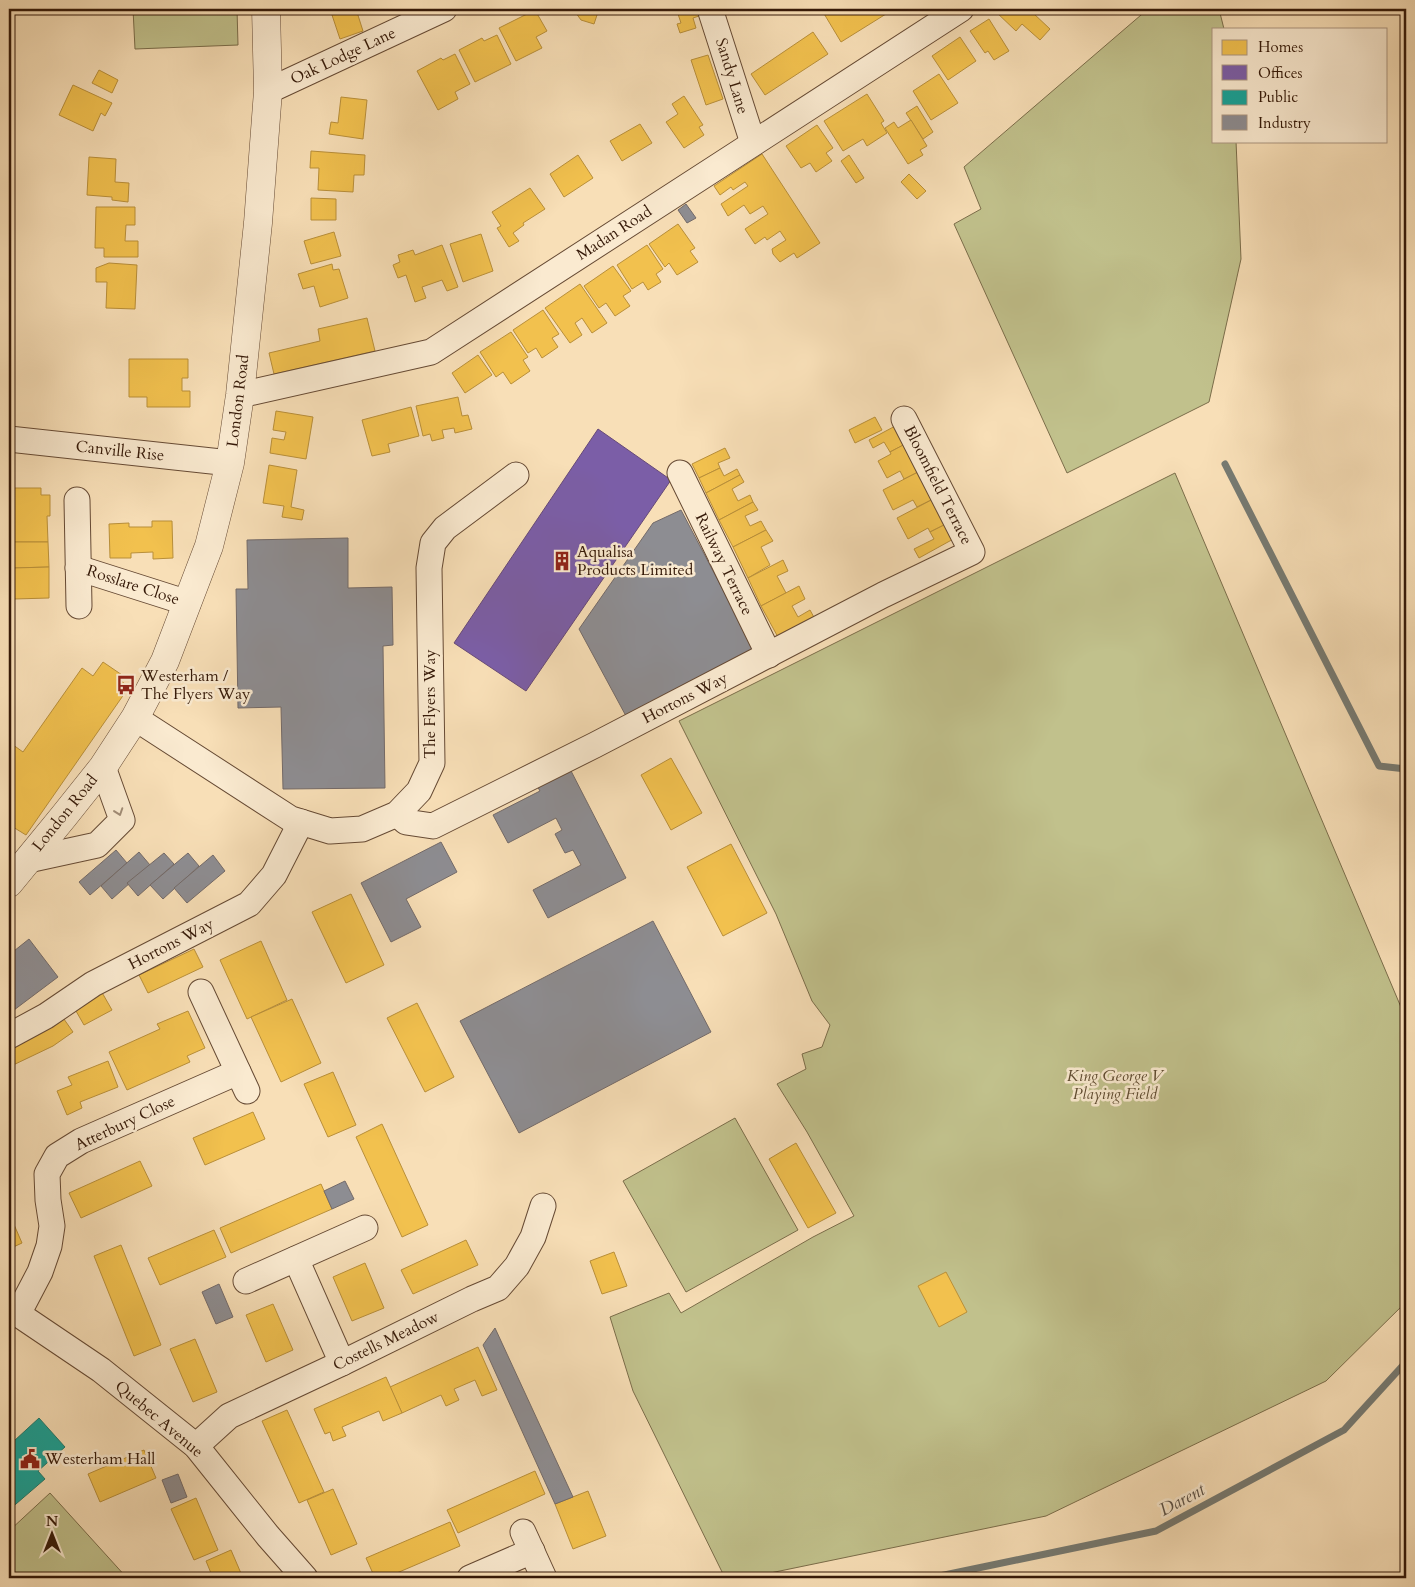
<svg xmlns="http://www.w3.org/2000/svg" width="1415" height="1587" font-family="Cardo,serif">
<rect width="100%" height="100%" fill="#f8dfb7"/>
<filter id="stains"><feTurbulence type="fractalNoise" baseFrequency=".004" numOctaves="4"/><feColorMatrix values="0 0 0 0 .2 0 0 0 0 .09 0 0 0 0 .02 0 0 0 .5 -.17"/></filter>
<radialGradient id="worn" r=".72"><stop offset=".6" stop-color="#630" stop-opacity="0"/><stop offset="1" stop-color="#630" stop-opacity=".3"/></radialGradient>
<!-- green -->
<g fill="#c1c18c" stroke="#7b6d4a">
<polygon points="133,9 237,9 238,45 135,49"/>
<polygon points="1148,9 1219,9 1224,29 1214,29 1214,141 1236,141 1241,259 1209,402 1067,473 954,224 981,209 964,167"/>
<polygon points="1175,473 1406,1019 1406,1302 1326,1381 1046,1516 746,1578 725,1578 633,1391 610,1317 669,1293 681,1313 813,1237 854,1216 807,1132 777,1084 806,1069 802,1054 822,1047 830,1025 812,1001 776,914 679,721"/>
<polygon points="735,1118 798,1230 686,1292 623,1181"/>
<polygon points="50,1493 127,1578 9,1578 9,1531"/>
</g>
<!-- homes -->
<g fill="#f2c14e" stroke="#b98f39">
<polygon points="330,9 356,9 363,31 340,39"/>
<polygon points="573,9 599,9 594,24 581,20"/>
<polygon points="684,9 697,9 699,16 693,18 696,28 680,33 677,24 681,23 677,11"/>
<polygon points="829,9 841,9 843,12 849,9 894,9 841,42 823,12"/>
<polygon points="997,9 1037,9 1033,13 1050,29 1040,40 1022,24 1016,31 995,11"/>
<polygon points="535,10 547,31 536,37 542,48 516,61 499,28"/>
<polygon points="989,19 1009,51 994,60 988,51 985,53 970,31"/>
<polygon points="813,32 828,54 765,95 751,74"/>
<polygon points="497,35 511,64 475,82 459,50 482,38 484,41"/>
<polygon points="960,37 976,61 948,80 932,56"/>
<polygon points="455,54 470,84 455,92 458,99 438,110 417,71 441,58 443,60"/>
<polygon points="708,55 723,99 706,105 691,60"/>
<polygon points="99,70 118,80 112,93 92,83"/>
<polygon points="939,74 958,103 931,120 913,91"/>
<polygon points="73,85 112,103 105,116 101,113 93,131 59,115"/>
<polygon points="867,94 884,121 881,123 887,133 867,146 863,139 843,151 824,121"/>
<polygon points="684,96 703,125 699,127 704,135 684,148 666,122 678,114 672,104"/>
<polygon points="341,97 367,100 363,139 329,134 331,122 338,123"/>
<polygon points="917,106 933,132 923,139 906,113"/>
<polygon points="911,120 927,146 920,150 923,155 908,164 885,128 894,122 898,128"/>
<polygon points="640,124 652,143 622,161 610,141"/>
<polygon points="817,125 833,148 826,153 832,161 816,172 810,163 801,168 786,146"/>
<polygon points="311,151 365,155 364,175 354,175 353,192 318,190 319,168 310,168"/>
<polygon points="762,154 820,243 797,258 794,253 780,262 773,254 772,249 786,240 780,231 767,240 765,237 755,244 745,229 768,214 763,206 750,214 744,205 728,216 721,204 748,186 745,182 733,190 731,187 720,195 714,186"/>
<polygon points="578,155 593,178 564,197 550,174"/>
<polygon points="849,155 864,178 856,183 841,161"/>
<polygon points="89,157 116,159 115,182 129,183 128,202 112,200 112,197 87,195"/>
<polygon points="909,174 926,191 917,199 901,182"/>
<polygon points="530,188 545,209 523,223 524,225 513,233 519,241 509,247 497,228 501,226 492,212"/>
<polygon points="311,198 336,199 336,220 311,220"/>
<polygon points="96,207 135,207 135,225 126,225 125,241 138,241 138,257 104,257 104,248 95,248"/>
<polygon points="678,224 695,248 690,251 698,262 677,275 669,263 665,267 649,244"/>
<polygon points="334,232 341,256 311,264 304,241"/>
<polygon points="481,234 493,271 463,282 450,244"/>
<polygon points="442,245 458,287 447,291 442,280 422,287 426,298 415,302 406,275 398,278 393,265 400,262 398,255 413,250 415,255"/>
<polygon points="647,245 663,269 656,274 661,282 648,290 643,282 632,289 617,265"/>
<polygon points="109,263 137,265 135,309 106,308 107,282 96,282 96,268"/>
<polygon points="332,264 333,270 339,269 348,298 320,307 314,286 303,289 298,274"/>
<polygon points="613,266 631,291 623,296 630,306 615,316 606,303 599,308 584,286"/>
<polygon points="580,284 607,323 592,333 582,318 575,323 582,335 570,343 545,308"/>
<polygon points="543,310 559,334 552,338 558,347 542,358 536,348 528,353 513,330"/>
<polygon points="367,318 375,351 274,374 269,353 320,341 318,329"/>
<polygon points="511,332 528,357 523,360 530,371 511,384 503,372 496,377 480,352"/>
<polygon points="478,355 492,375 465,393 452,373"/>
<polygon points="129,359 188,359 188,378 182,378 182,391 190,391 190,407 147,407 147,397 129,397"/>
<polygon points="458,397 462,416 468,415 472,429 455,433 454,428 442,430 444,438 432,441 430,434 423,436 416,406"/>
<polygon points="411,407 419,436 388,444 390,452 372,456 362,420"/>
<polygon points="276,411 313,417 306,459 270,453 272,438 284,440 286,432 273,430"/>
<polygon points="875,417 882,430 855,443 849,430"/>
<polygon points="899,424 909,442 890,452 884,442 873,448 869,440"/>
<polygon points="909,442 922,470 904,479 900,471 887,478 878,461 891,454 890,452"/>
<polygon points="725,448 730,458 718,463 720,468 699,478 692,464"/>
<polygon points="269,465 297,470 291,507 304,510 302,520 282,517 284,506 263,503"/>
<polygon points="720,468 724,476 737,469 740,475 706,493 699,478"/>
<polygon points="922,470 937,497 917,507 913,500 893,510 883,490"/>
<polygon points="740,475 744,482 732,489 738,501 750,495 753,502 719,520 706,493"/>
<polygon points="12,488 41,488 41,495 50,495 50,516 47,516 48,542 13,542"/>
<polygon points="937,497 950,522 930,532 928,528 908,539 897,518"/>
<polygon points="753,502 758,510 745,516 750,526 761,521 766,530 733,547 719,520"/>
<polygon points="152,521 172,521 173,558 153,559 153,552 131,553 131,558 110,558 109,524 129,523 129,527 152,527"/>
<polygon points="950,522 957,537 919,558 914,549 934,539 930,532"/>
<polygon points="766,530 773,541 761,547 770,565 748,578 733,547"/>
<polygon points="13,542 48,542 49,567 13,568"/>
<polygon points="783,560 788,571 777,576 786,593 761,606 748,578"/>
<polygon points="49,567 49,598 14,599 13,568"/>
<polygon points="799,586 805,599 792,606 798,617 810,610 816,621 779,639 761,606"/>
<polygon points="103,662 125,677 121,681 129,687 26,835 13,827 9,833 9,742 23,752 82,668 93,676"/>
<polygon points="671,758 702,813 671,830 641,775"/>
<polygon points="731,844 767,913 723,936 687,867"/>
<polygon points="351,894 384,965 346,983 312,912"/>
<polygon points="261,941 287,1000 247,1019 220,960"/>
<polygon points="194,949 203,967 148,993 139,975"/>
<polygon points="100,989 112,1010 84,1025 72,1004"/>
<polygon points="292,999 321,1063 281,1082 251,1017"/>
<polygon points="417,1003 454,1077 425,1092 387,1018"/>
<polygon points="188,1011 205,1048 187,1056 190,1062 127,1090 109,1052 160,1029 157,1024"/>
<polygon points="59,1012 73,1032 53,1046 9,1067 9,1039"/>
<polygon points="108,1061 118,1087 80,1102 82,1108 67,1115 57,1091 72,1085 68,1077"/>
<polygon points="333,1072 356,1125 328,1137 304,1084"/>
<polygon points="253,1112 265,1139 205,1165 193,1138"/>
<polygon points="382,1124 428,1225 402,1237 356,1137"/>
<polygon points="796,1143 836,1213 808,1228 769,1159"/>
<polygon points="140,1161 152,1186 81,1218 69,1193"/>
<polygon points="321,1184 332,1209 231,1253 220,1228"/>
<polygon points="9,1213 22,1243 9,1249"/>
<polygon points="214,1230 226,1257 160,1285 148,1258"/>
<polygon points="466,1240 478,1265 413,1294 401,1270"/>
<polygon points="121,1245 161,1345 134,1356 94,1256"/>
<polygon points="614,1252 627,1286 602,1294 590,1261"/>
<polygon points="365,1263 384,1308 352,1321 333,1277"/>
<polygon points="946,1272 967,1312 939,1327 918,1286"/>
<polygon points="273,1304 293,1350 266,1362 246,1315"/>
<polygon points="195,1339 217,1392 193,1402 170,1349"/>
<polygon points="478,1347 497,1390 482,1396 475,1380 454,1389 459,1400 446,1406 441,1395 402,1413 390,1387"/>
<polygon points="386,1377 402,1413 383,1421 379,1411 342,1427 346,1436 333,1441 330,1432 325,1434 314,1409"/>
<polygon points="287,1410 324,1492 299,1503 262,1421"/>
<polygon points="144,1450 156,1478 100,1502 88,1474"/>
<polygon points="535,1471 545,1494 458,1533 447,1510"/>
<polygon points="333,1489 357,1544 331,1555 307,1500"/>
<polygon points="588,1491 606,1536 573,1549 555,1504"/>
<polygon points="196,1498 218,1550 194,1560 171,1509"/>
<polygon points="450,1522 460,1546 385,1578 375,1578 366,1558"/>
<polygon points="231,1550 243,1578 213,1578 206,1561"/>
</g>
<!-- offices -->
<polygon fill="#7b5ea7" stroke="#664977" points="598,429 671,480 526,691 454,643"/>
<!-- public -->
<polygon fill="#17a398" stroke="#207a6d" points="39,1418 65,1447 38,1471 45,1479 9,1510 9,1436 14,1441"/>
<!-- industry -->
<g fill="#8d8d92" stroke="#736a69">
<polygon points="686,204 696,218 687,223 678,210"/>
<polygon points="681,510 754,649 626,716 579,629 653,523"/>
<polygon points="348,538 348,588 392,587 393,645 383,646 385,788 283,789 281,707 238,708 236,589 248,589 247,540"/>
<polygon points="569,767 626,878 548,918 533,890 581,865 573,850 565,853 555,834 562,830 556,818 508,843 493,815 540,791 536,784"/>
<polygon points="441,842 457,872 406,899 421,927 391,942 361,883"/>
<polygon points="116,850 127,863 90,895 79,882"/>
<polygon points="139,852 150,865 112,899 101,886"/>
<polygon points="164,853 174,864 138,896 127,883"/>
<polygon points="188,853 199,866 163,899 150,885"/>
<polygon points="213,855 225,871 187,903 174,888"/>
<polygon points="653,921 711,1032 519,1133 460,1021"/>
<polygon points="29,939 58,977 10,1013 9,955"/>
<polygon points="345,1181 354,1199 332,1209 324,1191"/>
<polygon points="219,1284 233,1317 216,1324 202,1292"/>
<polygon points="495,1328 573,1497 555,1504 483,1345"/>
<polygon points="178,1474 187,1497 171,1503 162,1480"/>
</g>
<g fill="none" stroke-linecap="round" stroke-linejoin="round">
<!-- stream -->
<g stroke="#767a72" stroke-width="7">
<polyline points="1225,464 1379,766 1406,769"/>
<polyline points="930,1578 1156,1531 1344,1430 1406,1362"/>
</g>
<defs>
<g id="minor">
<polyline points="710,9 753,143"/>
<polyline points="268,91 444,9"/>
<polyline points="240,395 431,352 961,9"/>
<polyline points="9,439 230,463"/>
<polyline points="680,473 769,655"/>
<polyline points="77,500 79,606"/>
<polyline points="78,568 188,603"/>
<polyline points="135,718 291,819 330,831 362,829 397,814 419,791 432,763 429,568 433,543 445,528 516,475"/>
<polyline points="397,814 406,822 433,826 595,745 883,595 972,552 904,419"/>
<polyline points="28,860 97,845 122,820 103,767"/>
<polyline points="201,992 247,1091"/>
<polyline points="9,1036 46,1016 93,984 249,904 274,875 301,822"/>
<polyline points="296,1259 342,1363"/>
<polyline points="246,1281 365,1228"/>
<polyline points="9,1311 18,1314 101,1370 196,1446 268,1536 305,1578"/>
<polyline points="18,1314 40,1272 49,1246 52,1226 48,1200 47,1174 57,1156 81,1141 238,1072"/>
<polyline points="196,1446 229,1416 342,1363 472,1299 498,1288 517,1266 533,1237 543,1206"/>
<polyline points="523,1532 544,1578"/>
<polyline points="470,1578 532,1551"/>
</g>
<polyline id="tertiary" points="9,883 64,816 103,767 135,718 165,661 209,546 230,463 240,395 258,223 268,91 266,9"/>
</defs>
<!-- minor casing -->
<use href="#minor" stroke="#664a34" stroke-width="27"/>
<!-- tertiary casing -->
<use href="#tertiary" stroke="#664a34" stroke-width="29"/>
<!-- minor -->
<use href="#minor" stroke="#faead0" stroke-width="25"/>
<!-- tertiary -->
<use href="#tertiary" stroke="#faead0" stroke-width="28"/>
</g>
<!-- one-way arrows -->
<defs><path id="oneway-chevron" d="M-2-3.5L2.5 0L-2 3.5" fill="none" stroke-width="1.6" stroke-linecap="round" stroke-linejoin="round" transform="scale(1.25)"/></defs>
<use stroke="#a18c76" href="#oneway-chevron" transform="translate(119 812) rotate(71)"/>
<!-- icons -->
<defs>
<symbol id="building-bare" viewBox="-9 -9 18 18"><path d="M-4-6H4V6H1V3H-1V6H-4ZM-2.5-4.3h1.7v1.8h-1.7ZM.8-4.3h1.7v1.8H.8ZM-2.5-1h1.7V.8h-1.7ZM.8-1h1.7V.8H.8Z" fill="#8f2418" stroke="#faead0" stroke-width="2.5" paint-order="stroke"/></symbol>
<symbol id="bus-bare" viewBox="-9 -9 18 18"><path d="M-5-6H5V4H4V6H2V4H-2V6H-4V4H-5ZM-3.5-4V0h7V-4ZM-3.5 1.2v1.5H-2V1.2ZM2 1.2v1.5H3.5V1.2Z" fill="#8f2418" stroke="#faead0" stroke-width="2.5" paint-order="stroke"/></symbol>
<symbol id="civic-bare" viewBox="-9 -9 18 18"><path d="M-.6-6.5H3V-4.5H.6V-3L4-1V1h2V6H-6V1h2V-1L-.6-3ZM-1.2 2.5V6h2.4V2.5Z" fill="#8f2418" stroke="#faead0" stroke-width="2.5" paint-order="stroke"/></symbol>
</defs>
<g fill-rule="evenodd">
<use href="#building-bare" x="548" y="547" width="28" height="28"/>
<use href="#bus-bare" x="112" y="671" width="28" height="28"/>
<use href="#civic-bare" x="16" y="1445" width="28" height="28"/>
</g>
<g text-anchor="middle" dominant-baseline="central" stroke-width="5" stroke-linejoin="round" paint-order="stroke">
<!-- street labels -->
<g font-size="16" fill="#351908" stroke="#faead0">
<text transform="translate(343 56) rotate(-25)">Oak Lodge Lane</text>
<text transform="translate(732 76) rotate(73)">Sandy Lane</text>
<text transform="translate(614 233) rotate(-33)">Madan Road</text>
<text transform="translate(238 401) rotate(-83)">London Road</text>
<text transform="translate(120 451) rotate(6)">Canville Rise</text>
<text transform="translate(938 485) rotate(63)">Bloomfield Terrace</text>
<text transform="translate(724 564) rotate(64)">Railway Terrace</text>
<text transform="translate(133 585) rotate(18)">Rosslare Close</text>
<text transform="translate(685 698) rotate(-27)">Hortons Way</text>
<text transform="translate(430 704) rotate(-90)">The Flyers Way</text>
<text transform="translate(65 813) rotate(-51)">London Road</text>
<text transform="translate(171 944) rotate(-27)">Hortons Way</text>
<text transform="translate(125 1123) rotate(-25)">Atterbury Close</text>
<text transform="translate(386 1341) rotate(-26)">Costells Meadow</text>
<text transform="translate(159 1419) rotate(40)">Quebec Avenue</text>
</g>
<!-- poi labels -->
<g font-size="16" fill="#351908" stroke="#faead0" text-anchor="start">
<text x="577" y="552">Aqualisa<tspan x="577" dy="18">Products Limited</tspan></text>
<text x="141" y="676">Westerham /<tspan x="141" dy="18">The Flyers Way</tspan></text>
<text x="45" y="1459">Westerham Hall</text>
</g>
<!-- park labels -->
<g font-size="16" font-style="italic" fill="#5f4b30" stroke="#faead0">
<text x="1115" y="1076">King George V<tspan x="1115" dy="18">Playing Field</tspan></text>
</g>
<!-- water labels -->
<g font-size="18" font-style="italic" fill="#5b5146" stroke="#faead0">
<text transform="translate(1182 1500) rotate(-28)">Darent</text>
</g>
</g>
<!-- margin -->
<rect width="1415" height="1587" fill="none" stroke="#f8dfb7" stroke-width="30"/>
<rect x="10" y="10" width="1395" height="1567" fill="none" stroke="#351908" stroke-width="2.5"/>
<rect x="15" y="15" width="1385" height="1557" fill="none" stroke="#351908"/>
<!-- legend -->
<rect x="1212" y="28" width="175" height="115" fill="#faead0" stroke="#ab9680"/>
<rect x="1222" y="40" width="25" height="15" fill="#f2c14e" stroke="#ab9680"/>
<text x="1258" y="52" font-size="15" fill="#351908">Homes</text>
<rect x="1222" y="65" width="25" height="15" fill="#7b5ea7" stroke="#ab9680"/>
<text x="1258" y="78" font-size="15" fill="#351908">Offices</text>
<rect x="1222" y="90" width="25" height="15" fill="#17a398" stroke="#ab9680"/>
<text x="1258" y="102" font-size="15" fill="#351908">Public</text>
<rect x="1222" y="115" width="25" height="15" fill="#8d8d92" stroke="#ab9680"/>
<text x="1258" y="128" font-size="15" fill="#351908">Industry</text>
<!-- north arrow -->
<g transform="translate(52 1534)" stroke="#faead0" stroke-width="4" paint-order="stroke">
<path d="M0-4L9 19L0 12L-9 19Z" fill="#351908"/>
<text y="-8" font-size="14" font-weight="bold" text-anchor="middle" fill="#351908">N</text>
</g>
<rect width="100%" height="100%" filter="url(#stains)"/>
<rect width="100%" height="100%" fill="url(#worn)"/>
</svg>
